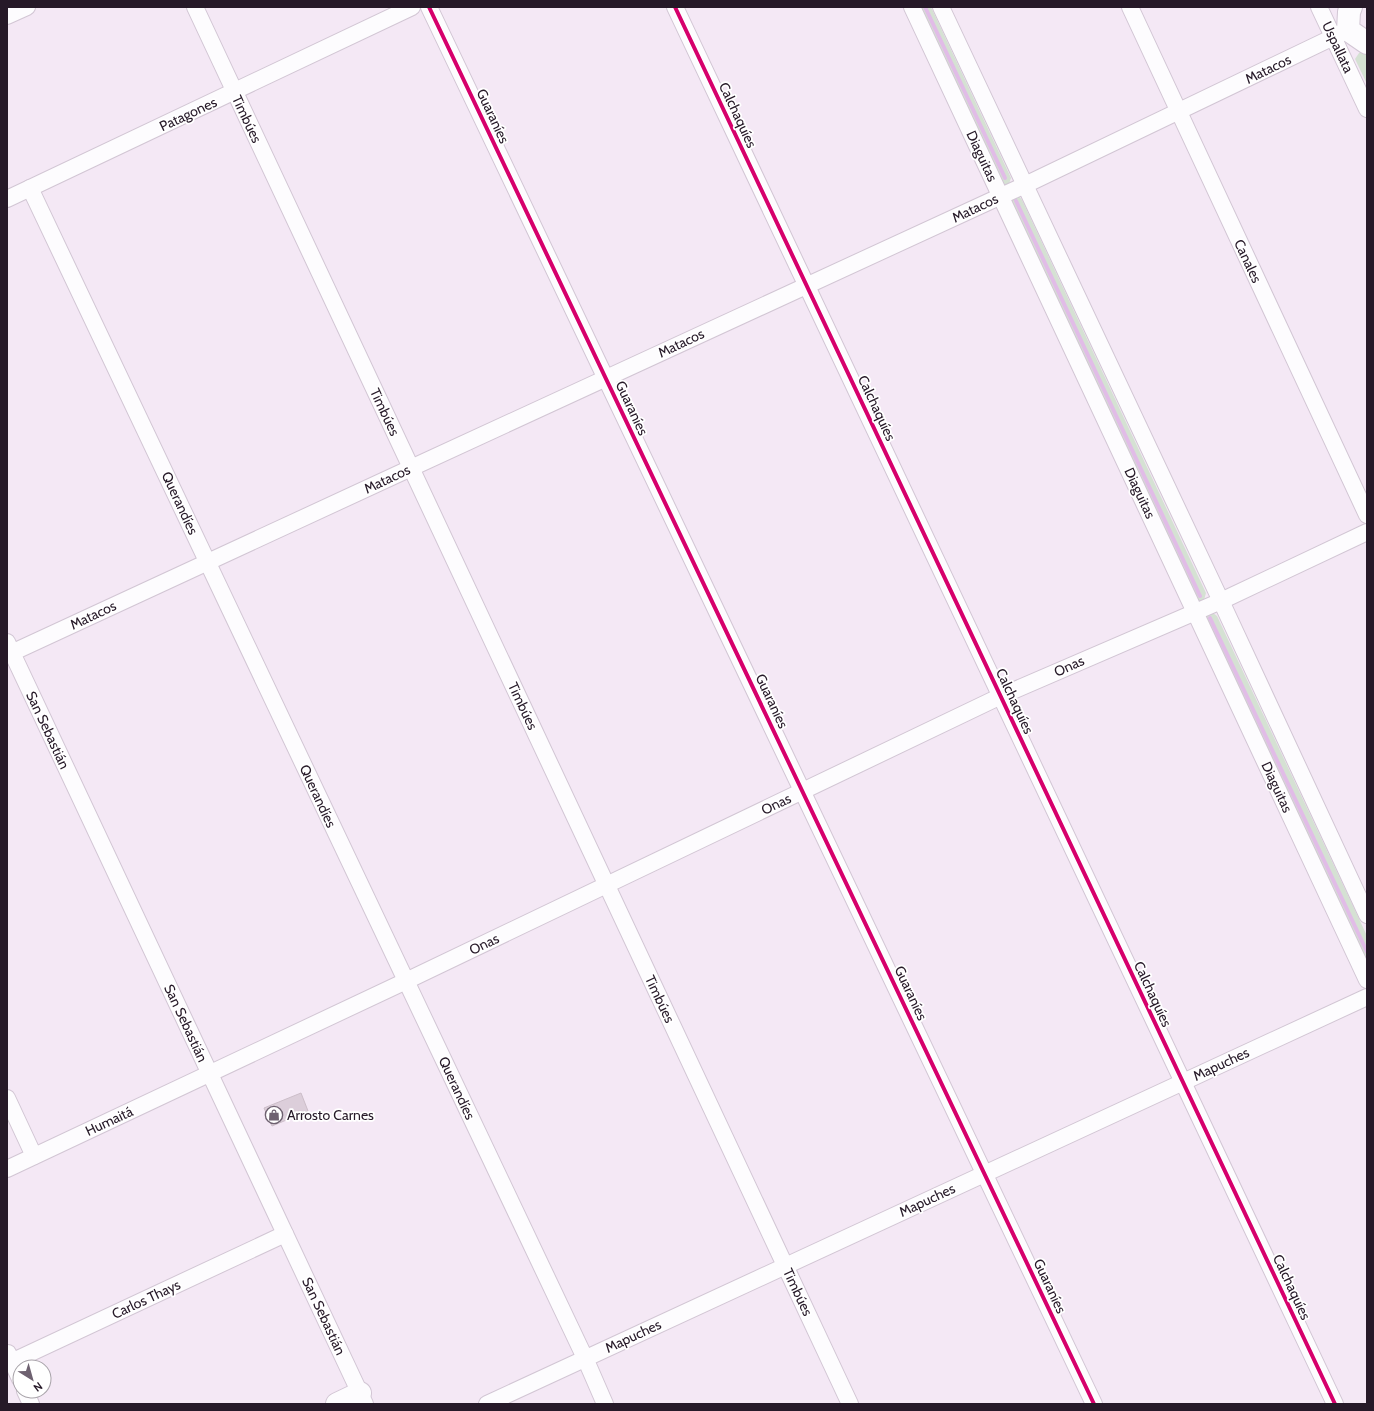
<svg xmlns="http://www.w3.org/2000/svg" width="1374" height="1411" font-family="Cabin,sans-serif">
<rect width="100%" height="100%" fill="#f4e8f5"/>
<!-- green -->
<g fill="#d5e1d3">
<polygon points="916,7 931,7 1011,178 1009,184 1006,186 1001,185"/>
<polygon points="1365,51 1367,51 1367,84 1355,59 1359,53"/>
<polygon points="1019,196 1022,200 1206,593 1204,600 1201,602 1196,601 1010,207 1011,198"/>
<polygon points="1213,613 1217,616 1367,936 1367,969 1205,623 1205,615"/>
</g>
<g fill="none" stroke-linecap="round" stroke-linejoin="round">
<!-- stream -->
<g stroke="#e1bce7" stroke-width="4">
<polyline points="925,7 1005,178"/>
<polyline points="1016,201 1200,596"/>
<polyline points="1210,618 1367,952"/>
</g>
</g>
<!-- building -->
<polygon fill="#dcceda" stroke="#ccbec9" points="301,1093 308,1111 272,1126 264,1108"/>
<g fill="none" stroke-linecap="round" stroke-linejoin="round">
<defs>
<g id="street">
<polyline points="195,7 850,1404"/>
<polyline points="429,7 1094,1404"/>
<polyline points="675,7 1335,1404"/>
<polyline points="912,7 1367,980"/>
<polyline points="941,7 1221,601 1367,915"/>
<polyline points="1130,7 1367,515"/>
<polyline points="1319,7 1367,109"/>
<polyline points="7,16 27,7"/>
<polyline points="30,188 585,1358 605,1404"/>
<polyline points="7,199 412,7"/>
<polyline points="7,642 365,1404"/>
<polyline points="7,655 411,468 1025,185 1348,30"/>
<polyline points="7,1098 34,1156"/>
<polyline points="7,1169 406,981 1001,696 1221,601 1367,532"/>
<polyline points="8,1353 20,1379"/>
<polyline points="7,1364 285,1234"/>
<polyline points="25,1391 31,1404"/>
<polyline points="487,1404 1367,997"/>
</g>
<g id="secondary">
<polyline points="1351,7 1349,12 1348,30 1367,43"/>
<polyline points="337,1404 360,1393"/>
</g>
</defs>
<!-- street casing -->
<use href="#street" stroke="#d2c6d4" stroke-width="18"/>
<!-- secondary casing -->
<use href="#secondary" stroke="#d2c6d4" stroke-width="24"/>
<!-- street -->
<use href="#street" stroke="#fdfcfe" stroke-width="16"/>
<!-- secondary -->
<use href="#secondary" stroke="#fdfcfe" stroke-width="22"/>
<defs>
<g id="cycleway">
<polyline points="429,7 1094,1404"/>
<polyline points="675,7 1335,1404"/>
</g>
</defs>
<!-- cycleway casing -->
<use href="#cycleway" stroke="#fff" stroke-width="6"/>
<!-- cycleway -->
<use href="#cycleway" stroke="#d6006c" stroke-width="4"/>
</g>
<!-- icons -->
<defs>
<symbol id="shop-ring" viewBox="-11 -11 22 22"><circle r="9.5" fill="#fff" stroke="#6e6170" stroke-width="1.5"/><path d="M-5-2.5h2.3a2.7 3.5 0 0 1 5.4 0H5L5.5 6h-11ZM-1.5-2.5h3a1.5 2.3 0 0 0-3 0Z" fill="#6e6170"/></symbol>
</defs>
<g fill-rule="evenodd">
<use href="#shop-ring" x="264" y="1105" width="20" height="20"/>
</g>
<g text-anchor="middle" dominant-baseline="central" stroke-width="3.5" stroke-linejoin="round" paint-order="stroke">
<!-- street labels -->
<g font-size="14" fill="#261928" stroke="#fff">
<text transform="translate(1338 47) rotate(65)">Uspallata</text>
<text transform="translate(1268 69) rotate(-26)">Matacos</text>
<text transform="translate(188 114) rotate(-25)">Patagones</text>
<text transform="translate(738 115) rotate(65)">Calchaquíes</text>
<text transform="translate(493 116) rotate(65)">Guaraníes</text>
<text transform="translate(247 119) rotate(65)">Timbúes</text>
<text transform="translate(982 156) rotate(65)">Diaguitas</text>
<text transform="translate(975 208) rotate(-25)">Matacos</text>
<text transform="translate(1248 261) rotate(65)">Canales</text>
<text transform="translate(681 343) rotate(-25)">Matacos</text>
<text transform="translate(632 408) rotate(65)">Guaraníes</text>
<text transform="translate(877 408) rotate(65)">Calchaquíes</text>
<text transform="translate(385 412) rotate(65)">Timbúes</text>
<text transform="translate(387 479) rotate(-25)">Matacos</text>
<text transform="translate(1140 493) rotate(65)">Diaguitas</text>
<text transform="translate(180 503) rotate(65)">Querandíes</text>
<text transform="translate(93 615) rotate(-25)">Matacos</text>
<text transform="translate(1069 666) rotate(-24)">Onas</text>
<text transform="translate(772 701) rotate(65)">Guaraníes</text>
<text transform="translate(1015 701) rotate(65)">Calchaquíes</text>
<text transform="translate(523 706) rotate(65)">Timbúes</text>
<text transform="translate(48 730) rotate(65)">San Sebastián</text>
<text transform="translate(1277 787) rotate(65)">Diaguitas</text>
<text transform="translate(318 796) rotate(65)">Querandíes</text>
<text transform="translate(776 804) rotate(-26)">Onas</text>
<text transform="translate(484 944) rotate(-26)">Onas</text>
<text transform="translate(911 993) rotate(65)">Guaraníes</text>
<text transform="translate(1153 994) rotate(65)">Calchaquíes</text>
<text transform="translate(660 999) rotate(65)">Timbúes</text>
<text transform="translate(186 1023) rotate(65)">San Sebastián</text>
<text transform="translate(1221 1064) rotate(-25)">Mapuches</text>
<text transform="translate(457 1088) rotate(65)">Querandíes</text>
<text transform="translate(109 1121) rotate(-25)">Humaitá</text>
<text transform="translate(927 1200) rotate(-25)">Mapuches</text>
<text transform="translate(1050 1286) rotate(65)">Guaraníes</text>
<text transform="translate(1292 1287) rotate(65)">Calchaquíes</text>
<text transform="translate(798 1292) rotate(65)">Timbúes</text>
<text transform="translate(146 1299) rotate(-25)">Carlos Thays</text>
<text transform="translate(324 1316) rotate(65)">San Sebastián</text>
<text transform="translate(633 1336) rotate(-25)">Mapuches</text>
</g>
<!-- poi labels -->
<g font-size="14" fill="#261928" stroke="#fff" text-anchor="start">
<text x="287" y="1115">Arrosto Carnes</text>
</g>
</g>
<!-- border -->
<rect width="1374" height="1411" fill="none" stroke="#261928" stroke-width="16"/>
<!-- north arrow -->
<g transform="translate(32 1379) rotate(143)"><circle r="19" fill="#ffffff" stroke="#a8a3a9"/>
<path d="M0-3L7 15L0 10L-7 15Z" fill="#6e6170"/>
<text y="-6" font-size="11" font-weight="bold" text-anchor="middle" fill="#261928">N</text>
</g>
</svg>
